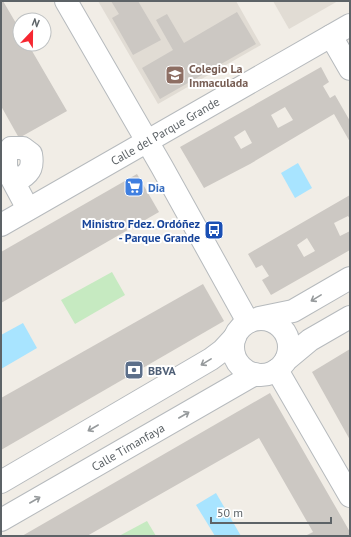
<svg xmlns="http://www.w3.org/2000/svg" width="351" height="537" font-family="'PT Sans',sans-serif">
<rect width="100%" height="100%" fill="#f1ede6"/>
<!-- education -->
<g fill="#e1dcd4">
<polygon points="98,1 236,1 261,45 158,104"/>
<polygon points="273,1 338,1 289,29"/>
</g>
<!-- green -->
<g fill="#c6eac1">
<polygon points="112,272 125,295 75,324 61,300"/>
<polygon points="147,521 156,536 119,536"/>
</g>
<!-- water -->
<g fill="#a8e4ff">
<polygon points="298,163 312,188 295,198 281,173"/>
<polygon points="23,323 37,348 1,369 1,335"/>
<polygon points="216,493 241,536 215,536 196,505"/>
</g>
<!-- building -->
<g fill="#ccc8c3" fill-rule="evenodd">
<polygon points="1,1 3,1 20,30 20,44 28,44 67,111 19,138 1,106"/>
<polygon points="111,1 138,1 161,40 133,55 112,18 119,14"/>
<polygon points="237,12 256,44 160,99 142,68 173,50 156,20 167,14 184,43"/>
<path d="M321 67 329 82 323 86 330 98 335 95 350 121V142L334 114 250 164 204 188 180 147ZM285 107 293 120 278 128 271 115ZM245 130 252 143 241 149 234 137Z"/>
<polygon points="137,174 159,212 1,303 1,252"/>
<path d="M350 195V219L348 216 334 223 340 236 350 231V250L271 295 262 280 269 276 262 265 256 268 248 254ZM307 238 315 251 304 257 297 245Z"/>
<polygon points="203,284 224,321 1,450 1,398"/>
<polygon points="350,349 350,401 349,402 350,404 350,440 312,372"/>
<polygon points="270,393 350,532 350,536 305,536 313,532 259,438 87,536 22,536"/>
</g>
<g fill="none" stroke-linecap="round" stroke-linejoin="round">
<defs>
<g id="minor">
<polyline points="66,1 162,167 248,322"/>
<polyline points="331,36 350,69"/>
<path d="M21 178C31 172 33 166 31 154L23 148H11L6 156V168L28 209"/>
<polyline points="1,225 350,25"/>
<polyline points="259,318 293,311 350,278"/>
<circle cx="261" cy="347" r="28"/>
<polyline points="286,360 310,340 350,317"/>
<polyline points="277,370 350,496"/>
<polyline points="1,482 211,359 223,350 235,337"/>
<polyline points="1,520 255,374"/>
</g>
</defs>
<!-- minor casing -->
<use href="#minor" stroke="#b6babd" stroke-width="24"/>
<!-- minor -->
<use href="#minor" stroke="#fff" stroke-width="22"/>
</g>
<!-- one-way arrows -->
<defs><path id="oneway-shaft" d="M-6 0H5M1.5-3L5.5 0L1.5 3" fill="none" stroke-width="1.6" stroke-linecap="round" stroke-linejoin="round"/></defs>
<g stroke="#969a9c">
<use href="#oneway-shaft" transform="translate(316 298) rotate(149)"/>
<use href="#oneway-shaft" transform="translate(206 362) rotate(149)"/>
<use href="#oneway-shaft" transform="translate(184 415) rotate(-30)"/>
<use href="#oneway-shaft" transform="translate(93 428) rotate(150)"/>
<use href="#oneway-shaft" transform="translate(35 500) rotate(-30)"/>
</g>
<!-- icons -->
<defs>
<symbol id="school-square" viewBox="-11 -11 22 22"><rect x="-9" y="-9" width="18" height="18" rx="4" fill="#8d6e63" stroke="#fff"/><path d="M0-5L7-2L0 1L-7-2ZM-4 1L0 2.5L4 1V4Q0 6-4 4Z" fill="#fff"/></symbol>
<symbol id="supermarket-square" viewBox="-11 -11 22 22"><rect x="-9" y="-9" width="18" height="18" rx="4" fill="#3f7fe0" stroke="#fff"/><path d="M-6-5.5h2.5l.6 2H6L4.5 2H-2.5L-4.4-4H-6ZM-1.5 3.2a1.3 1.3 0 1 0 .1 0ZM3 3.2a1.3 1.3 0 1 0 .1 0Z" fill="#fff"/></symbol>
<symbol id="bus-square" viewBox="-11 -11 22 22"><rect x="-9" y="-9" width="18" height="18" rx="4" fill="#1a4fb4" stroke="#fff"/><path d="M-5-6H5V4H4V6H2V4H-2V6H-4V4H-5ZM-3.5-4V0h7V-4ZM-3.5 1.2v1.5H-2V1.2ZM2 1.2v1.5H3.5V1.2Z" fill="#fff"/></symbol>
<symbol id="bank-square" viewBox="-11 -11 22 22"><rect x="-9" y="-9" width="18" height="18" rx="4" fill="#5c6f8a" stroke="#fff"/><path d="M-6-4H6V4H-6ZM0-2.3a2.3 2.3 0 1 0 0 4.6a2.3 2.3 0 1 0 0-4.6Z" fill="#fff"/></symbol>
</defs>
<g fill-rule="evenodd">
<use href="#school-square" x="164" y="64" width="22" height="22"/>
<use href="#supermarket-square" x="123" y="176" width="22" height="22"/>
<use href="#bus-square" x="203" y="219" width="22" height="22"/>
<use href="#bank-square" x="123" y="359" width="22" height="22"/>
</g>
<g text-anchor="middle" dominant-baseline="central" stroke-width="4" stroke-linejoin="round" paint-order="stroke">
<!-- education labels -->
<g font-size="12" font-weight="bold" fill="#785e54" stroke="#fff" text-anchor="start">
<text x="189" y="68">Colegio La<tspan x="189" dy="14">Inmaculada</tspan></text>
</g>
<!-- street labels -->
<g font-size="12" fill="#5d6367" stroke="#fff">
<text transform="translate(165 131) rotate(-30)">Calle del Parque Grande</text>
<text transform="translate(128 447) rotate(-30)">Calle Timanfaya</text>
</g>
<!-- shop labels -->
<g font-size="12" font-weight="bold" fill="#366cbe" stroke="#fff" text-anchor="start">
<text x="148" y="187">Dia</text>
</g>
<!-- transit labels -->
<g font-size="12" font-weight="bold" fill="#164399" stroke="#fff" text-anchor="end">
<text x="200" y="223">Ministro Fdez. Ordóñez<tspan x="200" dy="14">- Parque Grande</tspan></text>
</g>
<!-- service labels -->
<g font-size="12" font-weight="bold" fill="#4e5e75" stroke="#fff" text-anchor="start">
<text x="148" y="370">BBVA</text>
</g>
</g>
<!-- border -->
<rect width="351" height="537" fill="none" stroke="#5d6367" stroke-width="4"/>
<!-- north arrow -->
<g transform="translate(32 32) rotate(22)"><circle r="19" fill="#ffffff" stroke="#bec1c2"/>
<path d="M0-3L7 15L0 10L-7 15Z" fill="#f62731"/>
<text y="-6" font-size="11" font-weight="bold" text-anchor="middle" fill="#5d6367">N</text>
</g>
<!-- scale -->
<path d="M211 517v6h120v-6" fill="none" stroke="#5d6367" stroke-width="2"/>
<text x="217" y="517" font-size="12" fill="#5d6367" stroke="#ffffff" stroke-width="3" paint-order="stroke">50 m</text>
</svg>
